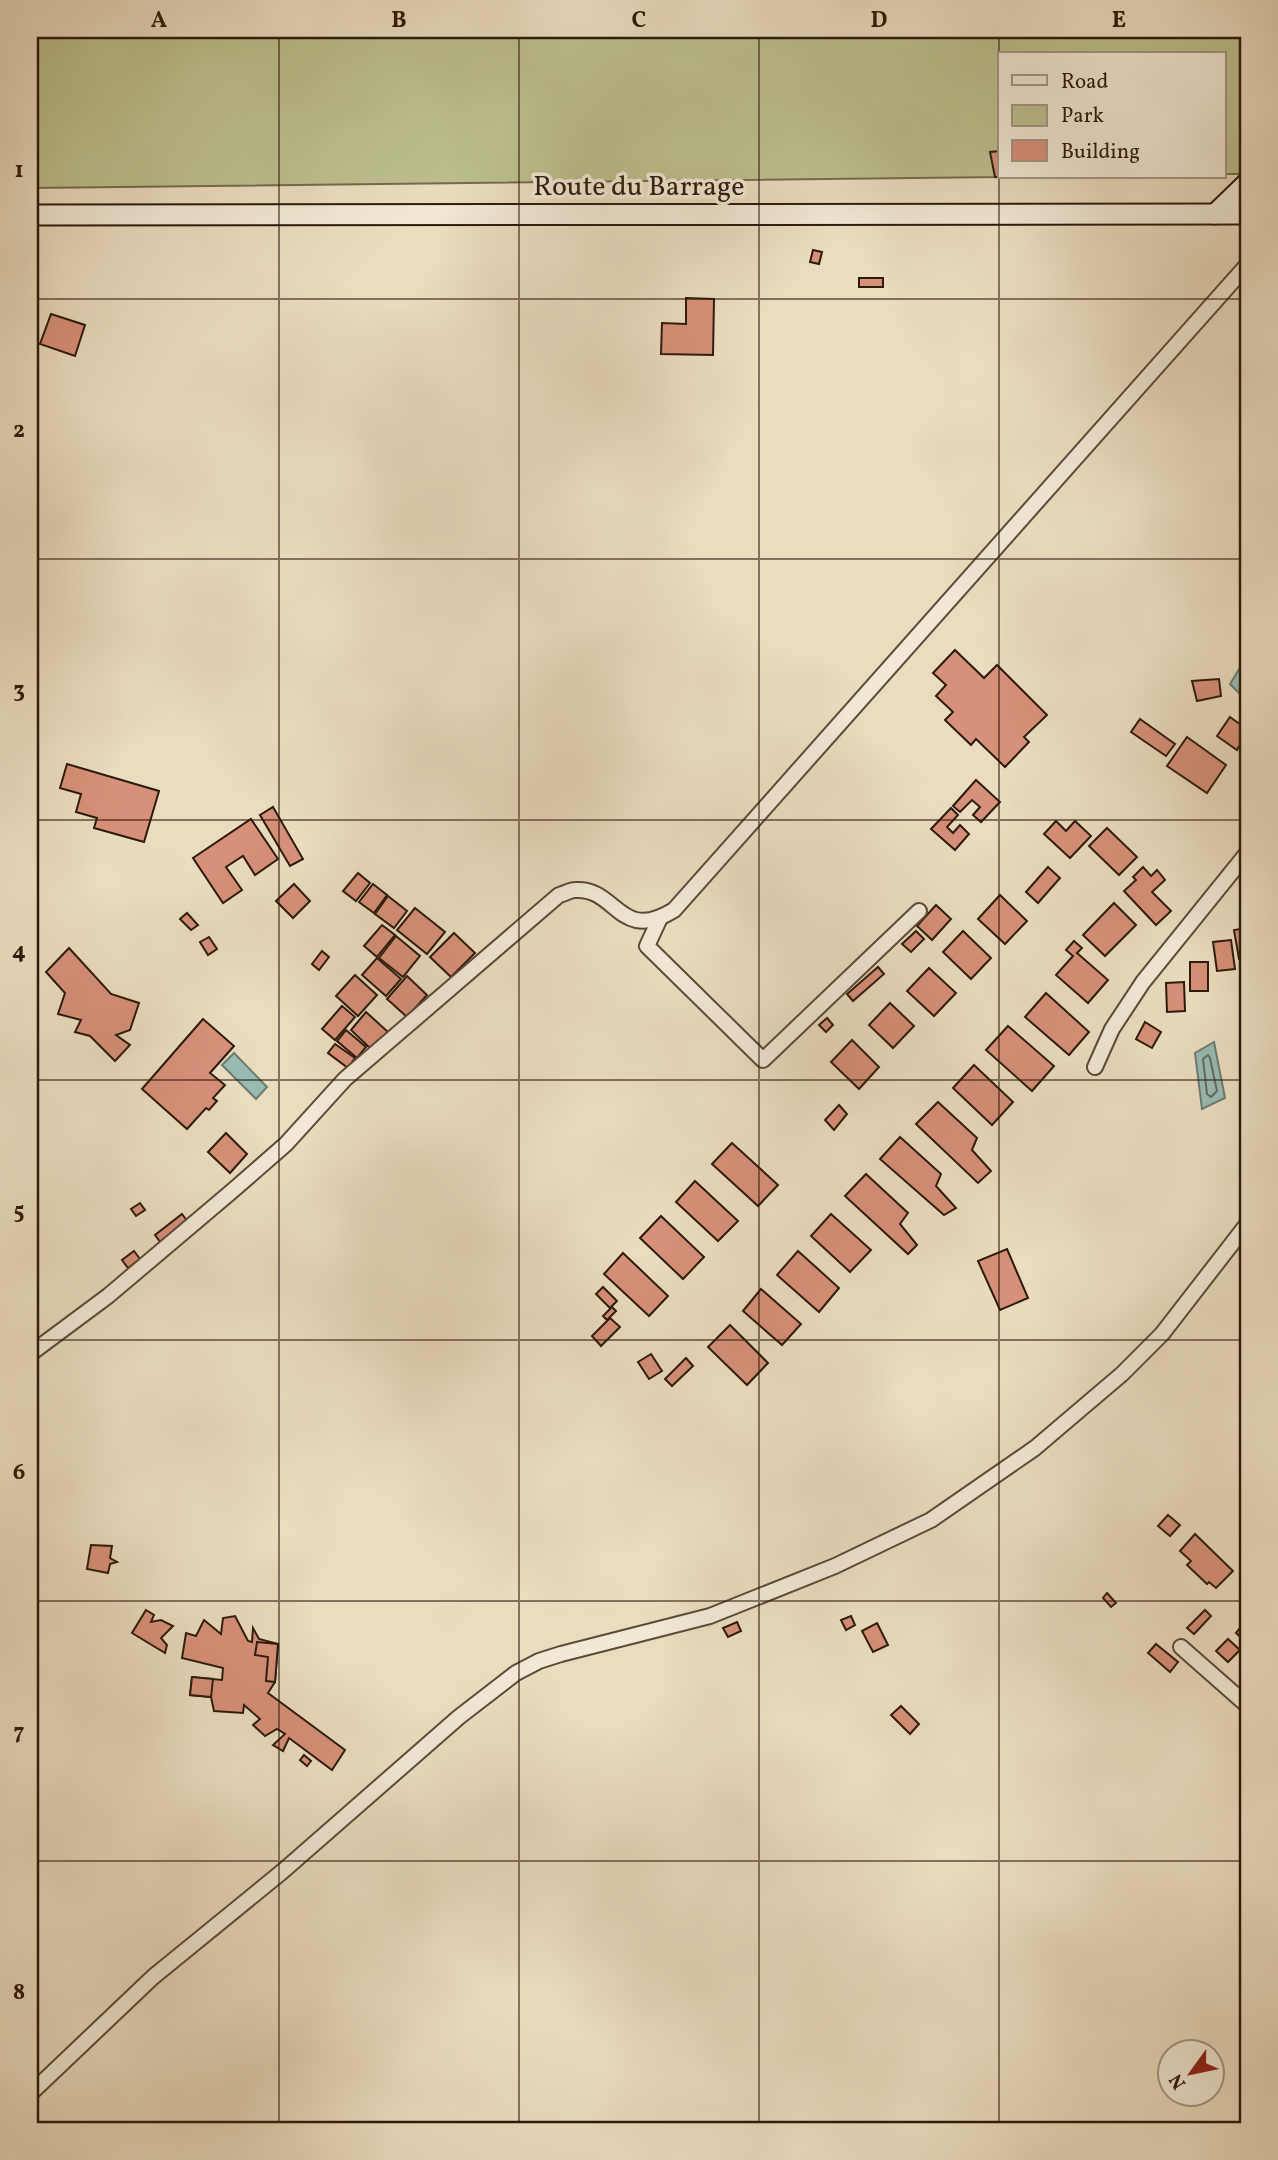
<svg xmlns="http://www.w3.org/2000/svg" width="1278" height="2160" font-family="Vollkorn,serif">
<rect width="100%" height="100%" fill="#eadcbf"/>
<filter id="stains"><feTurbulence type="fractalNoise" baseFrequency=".00286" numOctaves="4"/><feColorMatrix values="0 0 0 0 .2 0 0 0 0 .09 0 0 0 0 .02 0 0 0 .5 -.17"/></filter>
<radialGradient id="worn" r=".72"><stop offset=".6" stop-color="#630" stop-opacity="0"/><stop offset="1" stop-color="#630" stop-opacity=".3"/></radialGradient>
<!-- green -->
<polygon fill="#bcbf8e" stroke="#746c4c" stroke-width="2" points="30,30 1248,30 1248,168 1245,174 1224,174 1224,54 1000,54 1000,177 30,188"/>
<!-- water -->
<g fill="#98bbb4" stroke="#6d7b70" stroke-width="2">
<polygon points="1248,654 1248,688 1242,696 1230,684"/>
<polygon points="1214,1042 1225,1098 1202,1109 1195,1053"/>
<polygon points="234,1053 267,1087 256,1099 222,1065"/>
</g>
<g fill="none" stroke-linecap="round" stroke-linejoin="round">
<!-- shore -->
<polygon stroke="#626a60" stroke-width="2" points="1208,1055 1210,1058 1217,1091 1211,1097 1207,1094 1203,1059"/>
</g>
<!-- building -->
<g fill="#d79079" stroke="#2c1a0b" stroke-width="2">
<polygon points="1000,151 1000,177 995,177 990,152"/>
<polygon points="813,250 822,252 819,264 810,262"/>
<rect x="859" y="278" width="24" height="9"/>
<polygon points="686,298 714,299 713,355 661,354 662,323 686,324"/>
<polygon points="51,314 85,325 75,356 40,344"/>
<polygon points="955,650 984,678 997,665 1047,715 1024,737 1029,742 1005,767 976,739 971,745 945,720 953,712 936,696 946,685 933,673"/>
<polygon points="1219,679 1221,696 1197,701 1192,681"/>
<polygon points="1230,717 1248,730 1237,750 1217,736"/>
<polygon points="1140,719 1175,744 1166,756 1131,732"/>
<polygon points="1187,737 1226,765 1207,793 1167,766"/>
<polygon points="67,764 159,791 144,842 94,828 97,818 76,812 81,794 60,788"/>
<polygon points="976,780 1000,802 981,822 973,815 980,807 972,800 960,812 953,806"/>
<polygon points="273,807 303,859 290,866 260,815"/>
<polygon points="951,808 958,815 947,827 953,833 960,825 969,834 955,850 931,829"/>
<polygon points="251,819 278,859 255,875 243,856 226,867 242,890 223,903 193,858"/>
<polygon points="1056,821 1066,831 1075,821 1091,836 1070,858 1044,834"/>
<polygon points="1107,828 1137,857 1119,875 1089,846"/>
<polygon points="1048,867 1060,878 1038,903 1026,892"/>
<polygon points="1143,867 1151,876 1157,870 1165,880 1152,892 1171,911 1156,925 1124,891 1136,880 1133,877"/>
<polygon points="358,873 370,883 356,901 343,891"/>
<polygon points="294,884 310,901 293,918 276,901"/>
<polygon points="373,884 387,895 374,913 359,902"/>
<polygon points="1000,895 1027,921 1005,944 978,919"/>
<polygon points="388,896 407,911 394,928 375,914"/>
<polygon points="1114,903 1136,925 1105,956 1083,935"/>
<polygon points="936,905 951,919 932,940 917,926"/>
<polygon points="415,908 445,932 427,954 397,930"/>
<polygon points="187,913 198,925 191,930 180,919"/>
<polygon points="382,925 395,935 377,957 364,946"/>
<polygon points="1248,928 1248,958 1239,959 1234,930"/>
<polygon points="916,931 924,939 911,952 902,944"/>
<polygon points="963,931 991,958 971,979 943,952"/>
<polygon points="454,933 475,953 451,977 430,957"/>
<polygon points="396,936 420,956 403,977 379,958"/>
<polygon points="209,937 217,949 208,955 200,942"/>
<polygon points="1231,940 1235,969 1217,971 1213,942"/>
<polygon points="1074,941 1082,948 1077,953 1108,980 1088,1003 1056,975 1073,956 1066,950"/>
<polygon points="69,948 111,994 139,1003 130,1030 116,1035 130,1045 115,1061 90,1036 75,1032 81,1020 58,1014 65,993 46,972"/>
<polygon points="322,951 329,957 319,970 312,964"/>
<polygon points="377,958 401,979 386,996 362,975"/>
<rect x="1190" y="962" width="18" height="29"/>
<polygon points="878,967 884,974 853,1001 847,994"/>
<polygon points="929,968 956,993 934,1016 907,991"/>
<polygon points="355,975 377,995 358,1016 336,996"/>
<polygon points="407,976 427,995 407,1017 387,999"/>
<polygon points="1184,982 1185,1011 1167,1012 1166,983"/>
<polygon points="1046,993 1089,1032 1069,1055 1025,1017"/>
<polygon points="890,1003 914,1026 893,1048 869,1025"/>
<polygon points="342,1006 355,1017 335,1040 322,1029"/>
<polygon points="366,1012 388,1032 372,1050 351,1030"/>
<polygon points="827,1018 833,1025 826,1032 819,1025"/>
<polygon points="203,1019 234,1046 210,1073 225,1085 213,1098 217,1101 209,1110 206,1108 187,1129 142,1089"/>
<polygon points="1145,1022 1161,1032 1152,1048 1136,1039"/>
<polygon points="1008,1026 1054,1066 1032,1091 986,1050"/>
<polygon points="346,1030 366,1047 357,1058 337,1041"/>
<polygon points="852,1040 879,1067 859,1089 831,1062"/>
<polygon points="335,1044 355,1058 348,1068 328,1053"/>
<polygon points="974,1065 1013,1102 992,1125 953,1088"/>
<polygon points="938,1102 977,1138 972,1150 991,1171 978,1183 916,1124"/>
<polygon points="839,1105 847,1114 834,1130 825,1120"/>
<polygon points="226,1133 247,1154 230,1173 208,1152"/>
<polygon points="900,1137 941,1174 936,1186 956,1208 944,1215 880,1159"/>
<polygon points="732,1143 778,1185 758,1206 712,1164"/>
<polygon points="866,1174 908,1213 900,1224 917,1245 908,1254 845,1196"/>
<polygon points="695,1181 738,1221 718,1241 676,1202"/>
<polygon points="140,1203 145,1210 136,1216 131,1209"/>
<polygon points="182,1214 188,1222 161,1243 155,1235"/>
<polygon points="831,1214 871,1250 850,1272 811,1236"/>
<polygon points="661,1216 704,1257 683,1279 640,1238"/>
<polygon points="1007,1249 1028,1298 1000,1310 978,1261"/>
<polygon points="134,1251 140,1259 128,1268 122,1260"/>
<polygon points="798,1251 839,1288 819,1312 777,1275"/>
<polygon points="623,1253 668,1296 649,1316 604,1274"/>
<polygon points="603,1287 617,1301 610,1308 596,1294"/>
<polygon points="761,1289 801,1324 782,1345 743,1311"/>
<polygon points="612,1307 616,1311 607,1320 603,1316"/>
<polygon points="610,1318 620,1327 601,1346 592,1336"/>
<polygon points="730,1325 768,1363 747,1385 708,1347"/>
<polygon points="651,1354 662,1371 649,1379 638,1362"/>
<polygon points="686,1358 693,1366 672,1386 665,1379"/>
<polygon points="1168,1515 1180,1525 1170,1536 1158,1526"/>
<polygon points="1195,1534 1233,1571 1216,1588 1209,1582 1207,1584 1187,1565 1191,1561 1180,1551"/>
<polygon points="91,1545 112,1546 110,1558 117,1562 110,1564 108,1573 87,1569"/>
<polygon points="1107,1593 1116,1603 1111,1607 1103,1598"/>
<polygon points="146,1610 154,1615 151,1622 161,1620 173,1626 161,1638 167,1645 165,1653 132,1633"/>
<polygon points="1205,1610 1211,1616 1194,1634 1187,1628"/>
<polygon points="235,1616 248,1641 252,1642 253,1628 259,1639 278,1644 275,1682 268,1693 345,1750 332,1770 289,1738 283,1751 273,1745 285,1734 277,1729 265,1736 253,1725 260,1719 244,1705 243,1713 214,1711 211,1697 190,1695 192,1677 222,1680 223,1668 182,1658 186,1633 196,1636 204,1620 221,1634 223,1618"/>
<polygon points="851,1616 855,1625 846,1630 841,1620"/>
<polygon points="1248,1618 1248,1644 1236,1633"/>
<polygon points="737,1622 741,1631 728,1637 723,1628"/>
<polygon points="877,1623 888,1645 873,1652 862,1631"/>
<polygon points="1228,1639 1240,1650 1228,1662 1216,1651"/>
<polygon points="257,1642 278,1644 275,1682 266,1681 268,1657 255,1655"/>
<polygon points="1156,1644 1178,1662 1170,1672 1148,1653"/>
<polygon points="192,1677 213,1679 211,1697 190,1695"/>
<polygon points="901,1706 919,1724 910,1734 891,1715"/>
<polygon points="304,1755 311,1761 307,1766 300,1760"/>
</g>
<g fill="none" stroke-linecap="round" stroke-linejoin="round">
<defs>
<g id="street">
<polyline points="660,918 647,946 763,1060 919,911"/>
<polyline points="1095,1067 1112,1029 1143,982 1248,852"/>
<path d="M30 1354 108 1296 231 1192 286 1144 345 1079 559 895C564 894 570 890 575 890 617 887 619 944 674 910L1248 264"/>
<polyline points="1181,1647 1248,1706"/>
<polyline points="30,2094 153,1977 283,1871 459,1717 516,1673 539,1661 561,1654 710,1616 835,1566 931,1520 1035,1448 1122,1374 1162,1334 1248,1223"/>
</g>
<g id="secondary">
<polyline points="1215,214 1248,182"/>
<polyline points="30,215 1248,214"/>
</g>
</defs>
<!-- street casing -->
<use href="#street" stroke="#5c4a38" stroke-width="18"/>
<!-- secondary casing -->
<use href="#secondary" stroke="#2c1a0b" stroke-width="23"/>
<!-- street -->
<use href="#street" stroke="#f1e8d5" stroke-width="14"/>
<!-- secondary -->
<use href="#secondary" stroke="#f1e8d5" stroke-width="19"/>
</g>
<!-- grid -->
<path fill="none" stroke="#2c1a0b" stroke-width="2" stroke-opacity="0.55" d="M279 30V2130M519 30V2130M759 30V2130M999 30V2130M30 299H1248M30 559H1248M30 820H1248M30 1080H1248M30 1340H1248M30 1601H1248M30 1861H1248"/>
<g text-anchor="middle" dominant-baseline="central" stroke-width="7" stroke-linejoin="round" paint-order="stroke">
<!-- street labels -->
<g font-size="28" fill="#2c1a0b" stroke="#f1e8d5">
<text x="639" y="187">Route du Barrage</text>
</g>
</g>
<!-- margin -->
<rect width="1278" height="2160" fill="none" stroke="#eadcbf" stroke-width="77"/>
<!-- legend -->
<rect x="998" y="52" width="228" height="126" fill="#f1e8d5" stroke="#a29684" stroke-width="2"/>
<rect x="1012" y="75" width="35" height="10" fill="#f1e8d5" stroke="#a29684" stroke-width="2"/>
<text x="1061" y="88" font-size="21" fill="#2c1a0b">Road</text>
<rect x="1012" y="105" width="35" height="21" fill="#bcbf8e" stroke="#a29684" stroke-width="2"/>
<text x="1061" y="122" font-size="21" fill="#2c1a0b">Park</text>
<rect x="1012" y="140" width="35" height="21" fill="#d79079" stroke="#a29684" stroke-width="2"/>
<text x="1061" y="158" font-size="21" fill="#2c1a0b">Building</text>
<!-- north arrow -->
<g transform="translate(1191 2073) rotate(237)"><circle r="33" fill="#f1e8d5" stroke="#a29684" stroke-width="2"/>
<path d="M0-5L12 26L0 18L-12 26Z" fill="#8f2418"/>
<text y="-10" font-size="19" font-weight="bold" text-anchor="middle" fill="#2c1a0b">N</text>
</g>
<rect x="38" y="38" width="1202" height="2084" fill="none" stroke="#2c1a0b" stroke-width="2.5"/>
<g font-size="23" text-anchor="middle" font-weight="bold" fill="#2c1a0b">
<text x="159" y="27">A</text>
<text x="399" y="27">B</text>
<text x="639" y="27">C</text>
<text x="879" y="27">D</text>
<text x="1119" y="27">E</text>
<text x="19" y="177">1</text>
<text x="19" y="437">2</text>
<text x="19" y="697">3</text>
<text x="19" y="958">4</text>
<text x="19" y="1218">5</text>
<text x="19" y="1479">6</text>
<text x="19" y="1739">7</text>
<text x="19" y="1999">8</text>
</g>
<rect width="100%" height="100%" filter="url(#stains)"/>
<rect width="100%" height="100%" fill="url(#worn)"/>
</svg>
